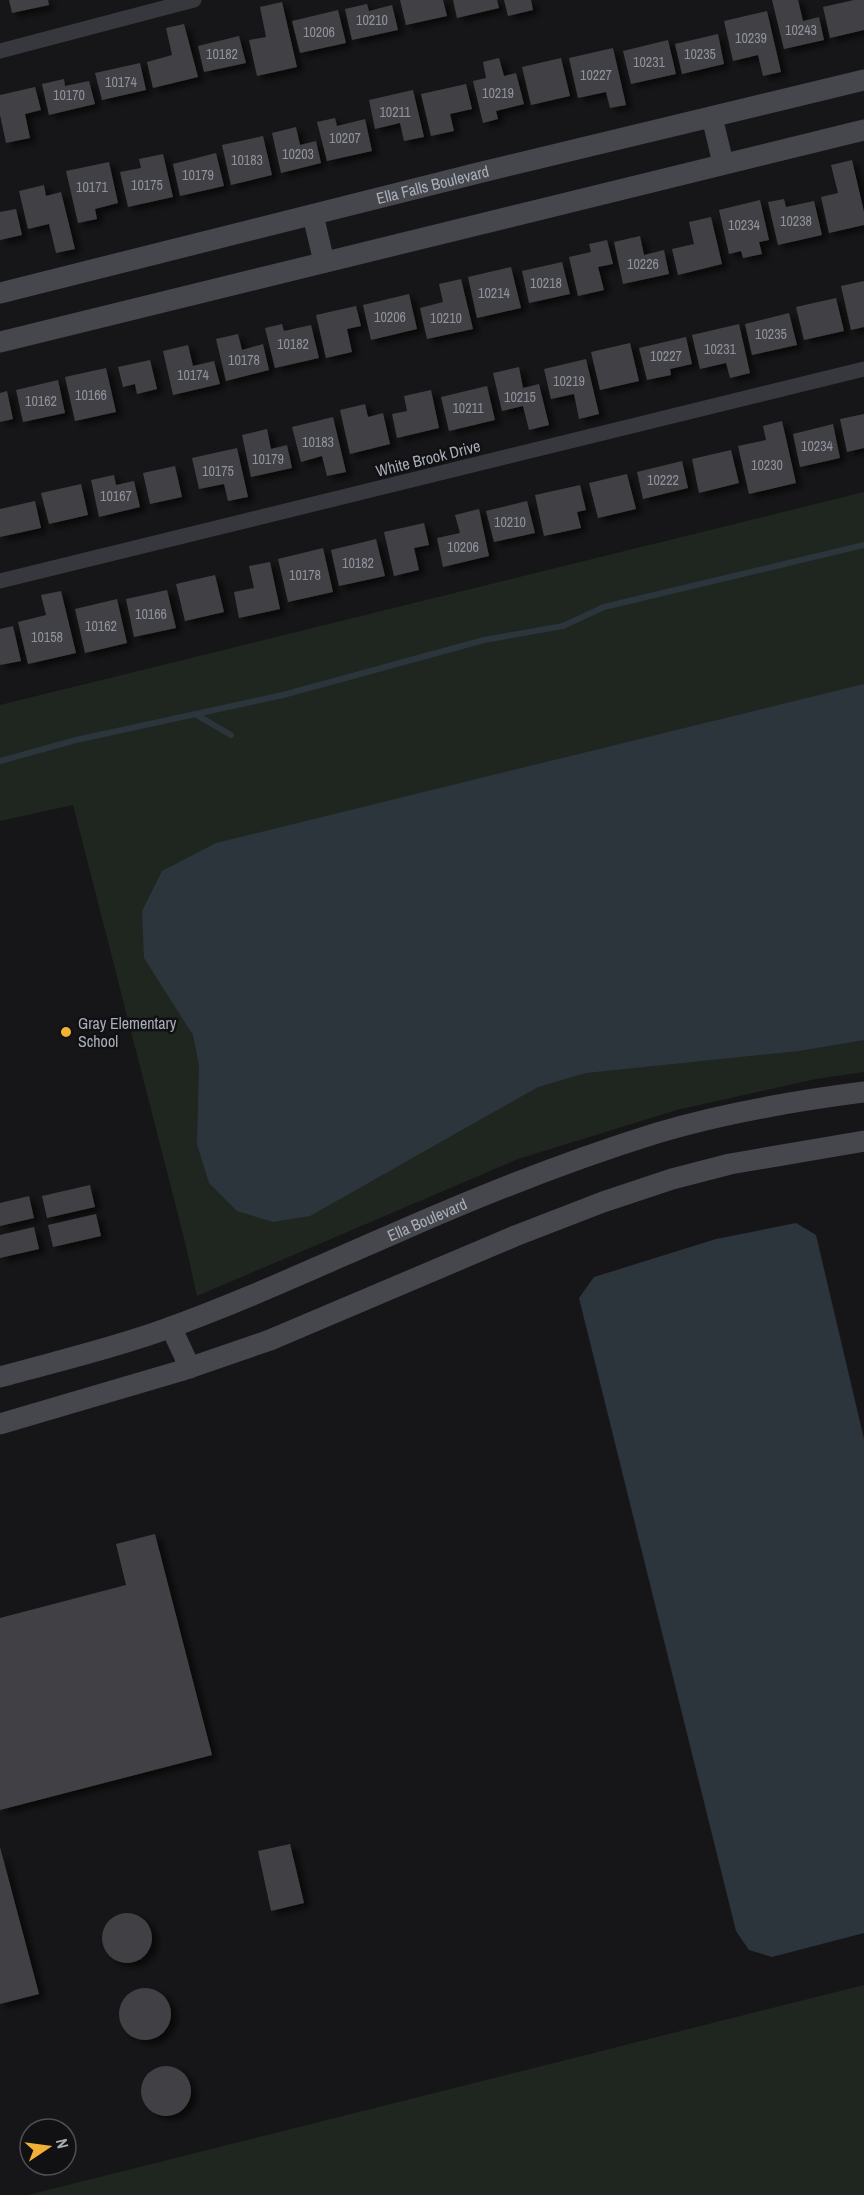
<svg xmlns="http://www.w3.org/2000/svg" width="864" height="2195" font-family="'Archivo Narrow',sans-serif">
<defs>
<filter id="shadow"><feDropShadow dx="6" dy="4" stdDeviation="3" flood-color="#0009"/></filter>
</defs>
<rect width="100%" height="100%" fill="#161618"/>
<!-- green -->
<g fill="#1e261f">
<polygon points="864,492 864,1072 816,1079 677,1110 518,1159 197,1296 185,1242 73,805 0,821 0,705"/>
<polygon points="864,1985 864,2195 28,2195"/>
</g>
<!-- water -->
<g fill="#2c353c">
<polygon points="864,684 864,1040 799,1051 586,1073 538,1087 310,1216 273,1222 237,1211 209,1183 197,1144 199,1065 193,1035 144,958 142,911 162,871 216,843"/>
<polygon points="796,1223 816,1235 864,1439 864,1933 772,1957 749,1950 736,1931 579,1298 594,1277 716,1239"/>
</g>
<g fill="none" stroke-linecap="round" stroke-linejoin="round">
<!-- stream -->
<g stroke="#2c353c" stroke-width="6">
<polyline points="195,714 231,735"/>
<polyline points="0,761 76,740 283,695 484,640 563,626 604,607 864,545"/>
</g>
</g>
<!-- building -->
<g fill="#404145" filter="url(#shadow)">
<polygon points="9,0 48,0 49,5 12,13"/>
<polygon points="400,0 443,0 447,16 406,25"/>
<polygon points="453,0 497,0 499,8 457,18"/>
<polygon points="504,0 531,0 533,10 508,16"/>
<polygon points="772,0 798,0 803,21 819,17 824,40 784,49"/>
<polygon points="854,0 864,0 864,30 830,38 823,7"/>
<polygon points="282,2 297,67 257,76 249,40 266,37 260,7"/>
<polygon points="367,4 369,11 392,5 398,30 352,40 345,9"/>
<polygon points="338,10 346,43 300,53 292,21"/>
<polygon points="767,11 781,72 763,76 758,55 733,61 724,21"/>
<polygon points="184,24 198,77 153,88 147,62 172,55 166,28"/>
<polygon points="718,34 724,64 682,74 675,44"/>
<polygon points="239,36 246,63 204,72 198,46"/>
<polygon points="668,40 676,74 631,84 623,51"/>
<polygon points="613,48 626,105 610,108 606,92 578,98 569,58"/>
<polygon points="499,58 504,76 516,73 524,104 496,111 498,119 483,123 473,81 486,78 483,62"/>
<polygon points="561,58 570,96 531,105 522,67"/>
<polygon points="140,63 146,90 102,100 95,73"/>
<polygon points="64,79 65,86 89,81 95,104 49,115 42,84"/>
<polygon points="466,84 472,109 450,114 454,131 431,136 421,94"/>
<polygon points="35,87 41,110 25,114 30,138 6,143 0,115 0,95"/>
<polygon points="413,90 424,137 404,141 400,123 375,129 369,100"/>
<polygon points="335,118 337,126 365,119 372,151 327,161 317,122"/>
<polygon points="296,127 300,145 316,141 321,163 281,173 272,133"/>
<polygon points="263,136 272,175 231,185 222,145"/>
<polygon points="216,153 224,186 180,196 173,164"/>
<polygon points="163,154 173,197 128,207 120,172 141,168 139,159"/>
<polygon points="852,160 864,212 864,225 829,233 821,197 838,193 831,165"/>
<polygon points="109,162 118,203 95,209 97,219 78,223 66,171"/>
<polygon points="44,185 46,196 61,192 75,249 56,253 49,224 28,229 19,191"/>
<polygon points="784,199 786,207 814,201 822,235 778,245 768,202"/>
<polygon points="760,200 769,240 759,242 762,254 743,258 741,251 729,254 719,210"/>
<polygon points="16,209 22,235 0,240 0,212"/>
<polygon points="711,217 722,264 678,275 672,249 694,244 689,222"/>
<polygon points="640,236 644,255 664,250 669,274 623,284 614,242"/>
<polygon points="607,240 613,264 598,267 604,290 578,296 569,257 591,252 589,244"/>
<polygon points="562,262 570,294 529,303 522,271"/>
<polygon points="511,267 521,308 477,318 468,277"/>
<polygon points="461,279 473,329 427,339 420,308 443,302 439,284"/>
<polygon points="864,281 864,327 851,330 841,286"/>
<polygon points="409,294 417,329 371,340 363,305"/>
<polygon points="836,298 844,331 804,340 796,307"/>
<polygon points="356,306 361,326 347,329 352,352 326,358 316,315"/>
<polygon points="789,313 797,345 752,355 745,324"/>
<polygon points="282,324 284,331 311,325 319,358 275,368 265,328"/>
<polygon points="739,324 750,373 730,378 726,363 700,369 692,335"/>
<polygon points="238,334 242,350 263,344 269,370 226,381 216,339"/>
<polygon points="686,337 692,364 670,369 671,375 647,380 639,348"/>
<polygon points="630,343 639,381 600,390 591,352"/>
<polygon points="188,345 193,366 214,361 220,384 173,395 163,351"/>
<polygon points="586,359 599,414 579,419 574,394 551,399 544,369"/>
<polygon points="150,360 157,389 137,394 135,384 123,387 118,367"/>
<polygon points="519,367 523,388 539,384 549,425 529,430 523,406 502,411 493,373"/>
<polygon points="106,368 116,412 75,421 65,377"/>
<polygon points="58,380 65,413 23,422 16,390"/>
<polygon points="487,386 495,420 449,431 441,397"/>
<polygon points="431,390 439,428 397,438 392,414 407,411 404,396"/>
<polygon points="7,391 13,419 0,422 0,393"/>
<polygon points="365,404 368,417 383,413 390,444 350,454 340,410"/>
<polygon points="864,414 864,448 847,452 840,419"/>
<polygon points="333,417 346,472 327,476 322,456 301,462 292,427"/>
<polygon points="782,421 796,483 749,494 738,446 766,440 763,426"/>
<polygon points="833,424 840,458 800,467 793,434"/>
<polygon points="267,429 271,449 287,445 292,468 251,477 242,435"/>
<polygon points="237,448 248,497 228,501 224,484 199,489 192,458"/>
<polygon points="731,450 739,483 699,493 692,459"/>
<polygon points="682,461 688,488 643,499 637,472"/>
<polygon points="175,466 182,497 150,504 143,473"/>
<polygon points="627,474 636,509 598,518 589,483"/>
<polygon points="114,475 116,485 134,481 140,507 99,517 91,480"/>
<polygon points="81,484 88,515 49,524 41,493"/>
<polygon points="580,485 586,510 577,512 581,528 544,536 535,495"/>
<polygon points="35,501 41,528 0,537 0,509"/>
<polygon points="527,501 535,533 494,542 486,511"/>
<polygon points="479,509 489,556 443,567 437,538 460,533 455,515"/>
<polygon points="424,523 429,545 414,548 419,570 394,576 384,532"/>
<polygon points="376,539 385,576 339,586 331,550"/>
<polygon points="323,548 333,592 288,602 278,559"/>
<polygon points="270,562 280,609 239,618 234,592 254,588 249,566"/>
<polygon points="215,575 224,612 185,621 176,584"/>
<polygon points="167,590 176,628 134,637 126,599"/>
<polygon points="61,591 76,653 28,664 18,622 46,615 41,595"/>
<polygon points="117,599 127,643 85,653 75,609"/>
<polygon points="13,626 21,661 0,665 0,629"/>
<polygon points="90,1185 95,1207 47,1218 42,1196"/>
<polygon points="29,1196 34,1218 0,1226 0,1203"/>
<polygon points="96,1214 101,1236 53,1247 48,1225"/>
<polygon points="34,1227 39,1249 0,1258 0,1235"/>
<polygon points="155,1534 212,1755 0,1810 0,1618 126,1585 116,1544"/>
<polygon points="290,1844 304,1903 271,1911 258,1851"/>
<polygon points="0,1847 39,1994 0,2004"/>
<circle cx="127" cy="1938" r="25"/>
<circle cx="145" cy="2014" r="26"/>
<circle cx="166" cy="2091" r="25"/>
</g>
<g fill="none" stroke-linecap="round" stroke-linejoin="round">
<!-- street -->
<g stroke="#37383d" stroke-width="15">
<polyline points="0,51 194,0"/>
<polyline points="0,581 864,369"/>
</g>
<!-- secondary -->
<g stroke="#45474d" stroke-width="21">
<polyline points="712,117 723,163"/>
<polyline points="313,215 324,262"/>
<path id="s1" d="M0 293 478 173 864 80"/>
<polyline points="0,342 864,130"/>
<polyline points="171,1327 190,1368"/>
<path id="s2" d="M0 1377C54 1362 110 1349 163 1330 244 1301 321 1265 400 1231 484 1194 570 1160 657 1133 724 1113 794 1101 864 1092"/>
<polyline points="0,1424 180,1371 270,1340 515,1236 603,1202 672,1179 730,1164 864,1141"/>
</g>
</g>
<!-- markers -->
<circle fill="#f2b134" stroke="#111113" stroke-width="2" cx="66" cy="1032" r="6"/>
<g text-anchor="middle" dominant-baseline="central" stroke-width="5" stroke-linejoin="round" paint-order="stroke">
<!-- number labels -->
<g font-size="14" fill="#8e929b">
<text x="372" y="20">10210</text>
<text x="801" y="30">10243</text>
<text x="319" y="32">10206</text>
<text x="751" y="38">10239</text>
<text x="222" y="54">10182</text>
<text x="700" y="54">10235</text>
<text x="649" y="62">10231</text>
<text x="596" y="75">10227</text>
<text x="121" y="82">10174</text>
<text x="498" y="93">10219</text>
<text x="69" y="95">10170</text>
<text x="395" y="112">10211</text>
<text x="345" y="138">10207</text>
<text x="298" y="154">10203</text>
<text x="247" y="160">10183</text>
<text x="198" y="175">10179</text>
<text x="147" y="185">10175</text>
<text x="92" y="187">10171</text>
<text x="796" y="221">10238</text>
<text x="744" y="225">10234</text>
<text x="643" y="264">10226</text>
<text x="546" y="283">10218</text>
<text x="494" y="293">10214</text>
<text x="390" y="317">10206</text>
<text x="446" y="318">10210</text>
<text x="771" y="334">10235</text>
<text x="293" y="344">10182</text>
<text x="720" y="349">10231</text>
<text x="666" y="356">10227</text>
<text x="244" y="360">10178</text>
<text x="193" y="375">10174</text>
<text x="569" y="381">10219</text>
<text x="91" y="395">10166</text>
<text x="520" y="397">10215</text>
<text x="41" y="401">10162</text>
<text x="468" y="408">10211</text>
<text x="318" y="442">10183</text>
<text x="817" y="446">10234</text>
<text x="268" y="459">10179</text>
<text x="767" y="465">10230</text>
<text x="218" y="471">10175</text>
<text x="663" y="480">10222</text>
<text x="116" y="496">10167</text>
<text x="510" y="522">10210</text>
<text x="463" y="547">10206</text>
<text x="358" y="563">10182</text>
<text x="305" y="575">10178</text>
<text x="151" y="614">10166</text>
<text x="101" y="626">10162</text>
<text x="47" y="637">10158</text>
</g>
<!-- street labels -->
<g font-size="16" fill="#a8adb8" stroke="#111113">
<text stroke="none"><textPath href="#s1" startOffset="446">Ella Falls Boulevard</textPath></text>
<text transform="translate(428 458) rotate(-14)">White Brook Drive</text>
<text stroke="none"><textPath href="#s2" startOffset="456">Ella Boulevard</textPath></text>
</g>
<!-- poi labels -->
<g font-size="16" fill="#a8adb8" stroke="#111113" text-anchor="start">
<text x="78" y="1023">Gray Elementary<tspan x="78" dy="18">School</tspan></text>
</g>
</g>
<!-- north arrow -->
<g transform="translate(48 2147) rotate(77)"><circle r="28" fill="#111113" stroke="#4d4f55" stroke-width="1.5"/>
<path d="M0-4.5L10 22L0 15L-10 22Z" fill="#f2b134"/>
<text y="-9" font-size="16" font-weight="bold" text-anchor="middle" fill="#a8adb8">N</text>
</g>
</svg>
